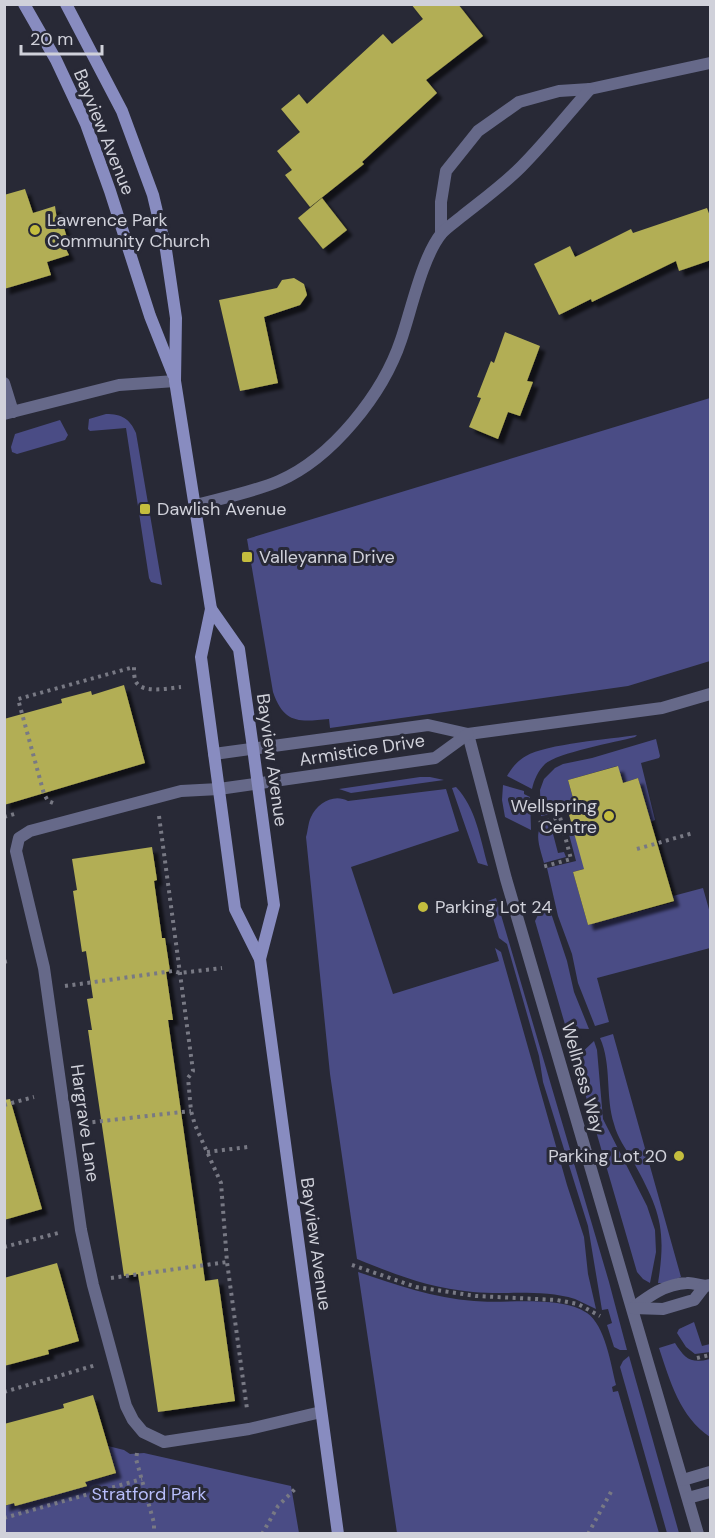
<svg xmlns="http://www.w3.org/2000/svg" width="715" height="1538" font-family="'DM Sans',sans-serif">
<defs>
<filter id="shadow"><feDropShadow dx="5.5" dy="5.5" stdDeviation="1.5" flood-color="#0009"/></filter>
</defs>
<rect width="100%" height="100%" fill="#282936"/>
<!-- green -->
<g fill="#4a4c85">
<path d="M710 398V661L628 686 330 728 329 719C299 722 284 724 273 692L247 539Z"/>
<path d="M106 414C122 414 130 419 136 433L162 585 151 582 149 578 126 428 90 431 88 429 89 419Z"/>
<polygon points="60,420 68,435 65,440 17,454 12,452 11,447 15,434"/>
<path d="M637 735 635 737C616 742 557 753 545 764 538 771 534 780 532 789L507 776C512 768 517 761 526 756 546 744 611 739 637 735Z"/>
<polygon points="656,739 660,756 659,758 641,763 655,820 651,822 638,778 623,783 617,766 568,780 576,809 541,816 540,790 544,779 555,768 563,764 592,758"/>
<polygon points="420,777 430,777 444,780 351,793 339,789"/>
<polygon points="503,785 524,791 524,794 530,797 531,830 505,817 502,800"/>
<path d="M456 787C476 808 480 838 488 866L478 863 452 788Z"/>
<path d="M446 789 459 831 351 867 393 994 499 961 495 948 501 952 567 1185 584 1237 588 1274 596 1309C589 1306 582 1302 575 1299 542 1289 506 1295 473 1292 429 1288 397 1275 357 1259L330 1074 306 837C308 831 308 823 311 817 317 803 334 793 348 801Z"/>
<polygon points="571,821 594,866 573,872 588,925 674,902 673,896 703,888 710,913 710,948 597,978 609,1022 595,1026 578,983 572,954 558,916 547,868 576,861 566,823"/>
<path d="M556 822 557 827 552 830 558 853 564 852 566 857 544 863C542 854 534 835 541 827 544 824 552 823 556 822Z"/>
<polygon points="496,898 609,1282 627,1350 620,1350 614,1347 607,1325 612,1323 608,1309 602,1310 588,1226 543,1082 539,1056 507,944 499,938 488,901"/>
<polygon points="548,904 567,961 574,992 589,1029 566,1028 535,921 543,905"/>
<path d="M613 1034 681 1277 665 1283H658C667 1227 659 1209 633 1161 626 1149 617 1137 614 1124 605 1096 612 1065 600 1038Z"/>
<polygon points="594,1041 597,1050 603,1119 647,1206 655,1230 656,1252 650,1283 643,1279 637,1272 575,1059"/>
<path d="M358 1272C396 1285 434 1298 474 1301 505 1304 560 1295 587 1313 605 1325 611 1365 616 1385L612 1387 613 1392 618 1391 659 1533H397Z"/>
<polygon points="694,1322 702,1346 710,1344 710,1352 695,1354 686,1347 677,1333 679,1329"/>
<path d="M675 1343C685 1359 691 1364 710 1359V1437C680 1417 670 1381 659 1348Z"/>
<polygon points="629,1356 679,1533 667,1533 620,1367 623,1361"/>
<polygon points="108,1446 124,1450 130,1454 144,1453 291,1486 299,1533 5,1534 5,1506 14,1503 15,1506 86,1486 85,1482 115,1474"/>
</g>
<!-- building -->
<g fill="#b2ae54" filter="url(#shadow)">
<polygon points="411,4 458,4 483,36 426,80 437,93 362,162 364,164 310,207 285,175 292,170 277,151 300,132 281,109 299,94 307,104 383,34 392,44 423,19"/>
<polygon points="25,189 33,213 55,206 57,220 61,218 68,241 63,243 69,255 47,262 51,275 4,289 4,195"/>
<polygon points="322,198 347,230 323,249 298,218"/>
<polygon points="707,208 711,219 711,260 679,271 676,261 592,302 591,299 559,315 534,264 570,246 575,257 631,229 633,233"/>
<polygon points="294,278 304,284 307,295 300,305 264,317 278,383 240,391 219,300 277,288 282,280"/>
<polygon points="505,332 540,346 527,381 533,382 520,416 508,412 498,439 469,427 481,398 477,397 491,361 494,363"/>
<polygon points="124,685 145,763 4,805 4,719 62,703 61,699 91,691 92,695"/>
<polygon points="618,766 623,783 638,778 674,901 588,925 573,872 584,869 568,811 576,809 568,780"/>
<polygon points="152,847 157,880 154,881 162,938 165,938 170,971 166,972 173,1020 168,1020 205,1281 218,1279 235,1401 158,1412 138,1274 124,1276 88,1030 92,1030 87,999 93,998 86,951 82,952 73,891 77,890 72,859"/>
<polygon points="10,1099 42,1209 4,1220 4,1100"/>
<polygon points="57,1263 79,1341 48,1350 49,1354 4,1366 4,1278"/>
<polygon points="93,1395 116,1473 85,1482 87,1486 55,1495 15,1506 14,1503 4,1506 4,1424 64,1408 63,1404"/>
</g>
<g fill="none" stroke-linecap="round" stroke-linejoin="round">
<!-- path -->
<g stroke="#787984" stroke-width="4" stroke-dasharray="3 4.5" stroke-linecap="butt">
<path d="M53 803 48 801 44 794 18 699 134 667C134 672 134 678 136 682 143 694 169 688 181 687"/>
<polyline points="159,816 193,1071 188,1078 191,1111 195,1125 221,1183 227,1262 247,1409"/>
<polyline points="4,817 18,813"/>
<polyline points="539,823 560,817 571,859 542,867"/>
<polyline points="637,849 693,833"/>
<polyline points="4,962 9,961"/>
<polyline points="65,986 173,971 180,973 222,968"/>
<polyline points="4,1105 34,1097"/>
<polyline points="85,1123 191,1111"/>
<polyline points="207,1152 248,1147"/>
<polyline points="4,1247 62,1232"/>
<polyline points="352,1265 416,1287 476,1296 557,1300 578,1304 600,1316"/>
<polyline points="111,1278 227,1262"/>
<polyline points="697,1358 710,1355"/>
<polyline points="4,1392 96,1365"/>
<polyline points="137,1453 136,1459 154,1523 154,1534"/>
<polyline points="4,1518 142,1479"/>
<polyline points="262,1534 278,1506 295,1489"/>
<polyline points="588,1534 612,1490"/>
</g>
<!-- service -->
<g stroke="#666989" stroke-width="12">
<polyline points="4,383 13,412"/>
<polyline points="468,734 506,879 698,1534"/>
<polyline points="214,754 428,725 468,734 662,708 710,694"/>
<polyline points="219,789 435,758 468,734"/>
<path d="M633 1308C649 1296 665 1284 687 1283 695 1282 701 1288 710 1285"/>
<polyline points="633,1308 663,1309 690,1301 694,1300 704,1287"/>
<polyline points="683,1480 710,1472"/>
<polyline points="688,1498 710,1492"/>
</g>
<!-- minor -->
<g stroke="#666989" stroke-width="12">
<polyline points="441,234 441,202 446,171 478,131 519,102 559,91 590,89 710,63"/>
<polyline points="4,414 119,385 175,381"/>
<path d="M196 505C223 498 253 492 279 481 332 458 383 394 401 340 411 311 422 258 441 234 446 228 455 222 461 217 481 201 503 185 521 167 545 143 567 115 590 89"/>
<polyline points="219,789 181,791 30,831 19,838 16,851 44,968 81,1230 93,1285 126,1406 133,1420 143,1432 164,1442 249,1429 321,1412"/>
</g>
<!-- secondary -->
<g stroke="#888cc0" stroke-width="12">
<polyline points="24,4 56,60 86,124 110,191 150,316 173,374"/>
<polyline points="66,4 122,111 153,195 166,250 176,318 175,381 211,609 201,657 235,909 260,959 338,1534"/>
<polyline points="211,609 239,649 253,748 274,905 260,959"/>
</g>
</g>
<!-- markers -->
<g fill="#c4bd3e" stroke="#282936" stroke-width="2">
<circle cx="35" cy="230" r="6"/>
<rect x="139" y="503" width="12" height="12" rx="3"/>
<rect x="241" y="551" width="12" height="12" rx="3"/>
<circle cx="609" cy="816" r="6"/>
<circle cx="423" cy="907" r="6"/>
<circle cx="679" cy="1156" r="6"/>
</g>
<g text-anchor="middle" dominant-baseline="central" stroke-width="6" stroke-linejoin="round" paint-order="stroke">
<!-- street labels -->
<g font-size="18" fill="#d0d1da" stroke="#282936">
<text transform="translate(104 132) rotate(68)">Bayview Avenue</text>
<text transform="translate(362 750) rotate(-9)">Armistice Drive</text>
<text transform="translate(272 760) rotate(82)">Bayview Avenue</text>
<text transform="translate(583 1078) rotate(74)">Wellness Way</text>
<text transform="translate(85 1123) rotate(82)">Hargrave Lane</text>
<text transform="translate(316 1244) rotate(82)">Bayview Avenue</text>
</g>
<!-- poi labels -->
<g font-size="18" fill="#d0d1da" stroke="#282936" text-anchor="start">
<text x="47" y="220">Lawrence Park<tspan x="47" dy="21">Community Church</tspan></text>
<text x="157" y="509">Dawlish Avenue</text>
<text x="259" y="557">Valleyanna Drive</text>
<text x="597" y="806" text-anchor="end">Wellspring<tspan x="597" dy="21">Centre</tspan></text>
<text x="435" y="907">Parking Lot 24</text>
<text x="667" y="1156" text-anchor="end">Parking Lot 20</text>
</g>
<!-- park labels -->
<g font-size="18" fill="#b8befb" stroke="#282936">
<text x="149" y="1494">Stratford Park</text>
</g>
</g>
<!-- border -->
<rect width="715" height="1538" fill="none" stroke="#d0d1da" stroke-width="12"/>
<!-- scale -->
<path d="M21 45v9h81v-9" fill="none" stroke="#d0d1da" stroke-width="3"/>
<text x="30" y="45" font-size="18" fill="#d0d1da" stroke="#282936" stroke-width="4.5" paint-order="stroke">20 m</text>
</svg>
